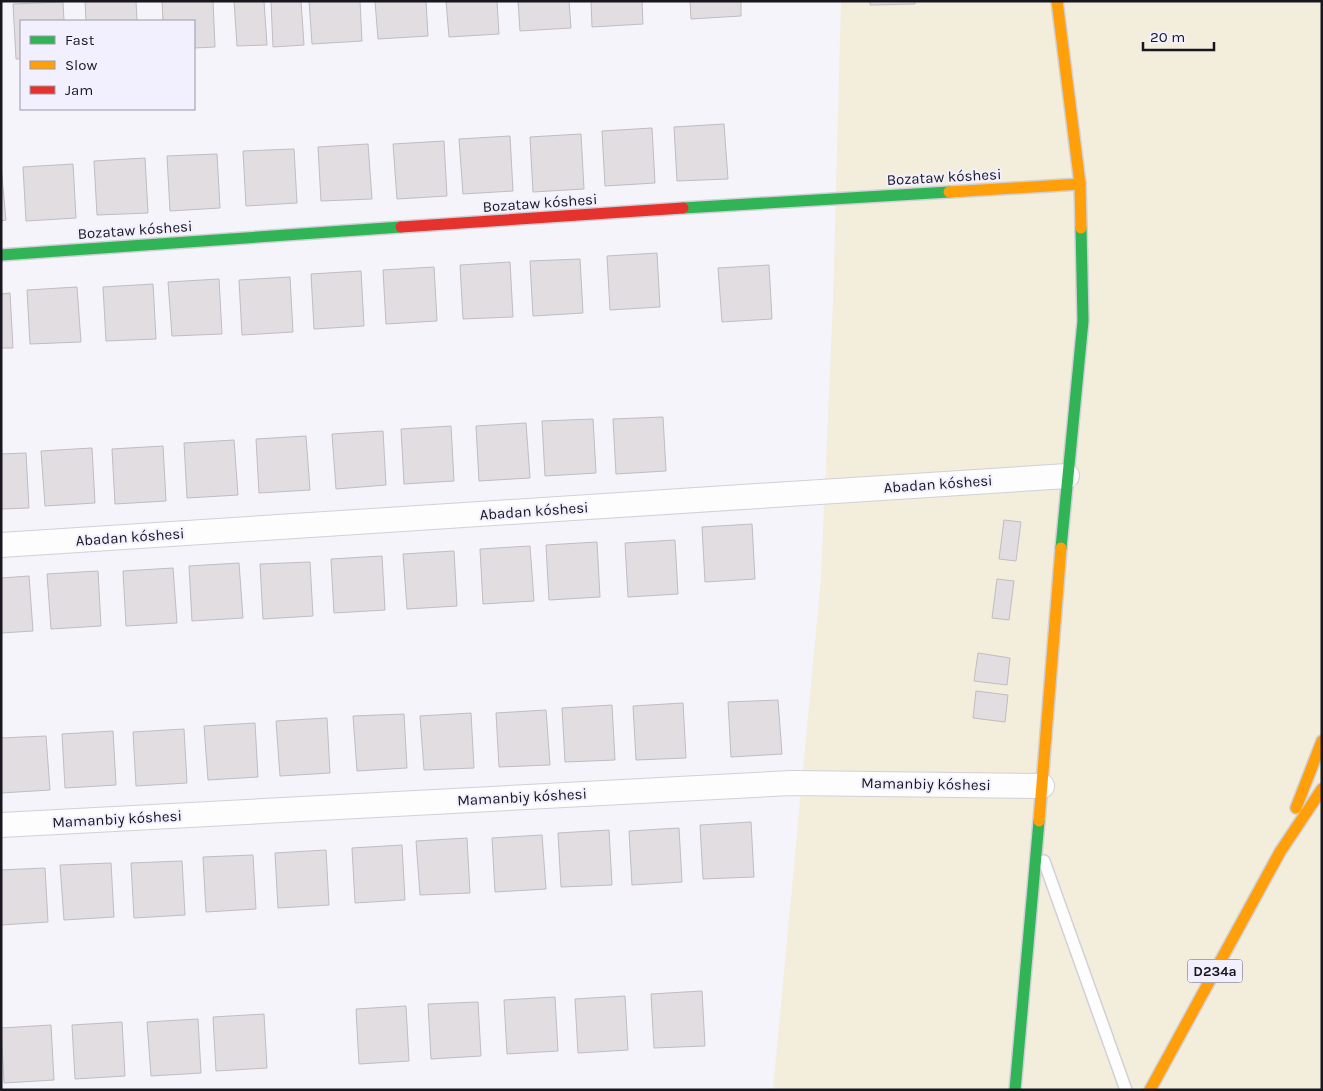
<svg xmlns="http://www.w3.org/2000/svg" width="1323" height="1091" font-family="Karla,sans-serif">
<rect width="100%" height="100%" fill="#f4f4fa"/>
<!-- sand -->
<polygon fill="#f3eddc" points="841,1 1322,1 1322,1090 773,1090 821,578 833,301"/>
<!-- building -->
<g fill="#e2dde1" stroke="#c1bcc1">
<polygon points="85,1 136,1 137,21 86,21"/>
<polygon points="162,1 213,1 215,47 194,48 194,21 163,21"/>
<polygon points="234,1 264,1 267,45 237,46"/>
<polygon points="271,1 301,1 304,45 273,47"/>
<polygon points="309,1 360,1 362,41 312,44"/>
<polygon points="375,1 426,1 428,36 378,39"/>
<polygon points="446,1 497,1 499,34 449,37"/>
<polygon points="518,1 569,1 571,28 520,31"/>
<polygon points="591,1 642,1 643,24 592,27"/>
<polygon points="690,1 741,1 741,16 691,19"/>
<polygon points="870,1 915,1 915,4 870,5"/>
<polygon points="63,2 64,21 21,21 21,59 16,59 13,4"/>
<polygon points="724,124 728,179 677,181 674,127"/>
<polygon points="652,128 655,183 605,186 602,131"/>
<polygon points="581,134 584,189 533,192 530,137"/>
<polygon points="510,136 513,191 463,194 459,139"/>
<polygon points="444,141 447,196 397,199 393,144"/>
<polygon points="368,144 372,199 321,201 318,147"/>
<polygon points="294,149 297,203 246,206 243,151"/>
<polygon points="217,154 220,208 170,211 167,156"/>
<polygon points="145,158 148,213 97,215 94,161"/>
<polygon points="73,164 76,218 26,221 23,167"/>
<polygon points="1,166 6,220 1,221"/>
<polygon points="657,253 660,307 610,310 607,256"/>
<polygon points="580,259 583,313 533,316 530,261"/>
<polygon points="510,262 513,317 463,319 460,265"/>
<polygon points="769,265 772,319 722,322 718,268"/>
<polygon points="434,267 437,321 386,324 383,270"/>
<polygon points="361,271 364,326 314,329 311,274"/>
<polygon points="290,277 293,332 242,335 239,280"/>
<polygon points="219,279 222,334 172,336 168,282"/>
<polygon points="153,284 156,339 106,341 103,287"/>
<polygon points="77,287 81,342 30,344 27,290"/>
<polygon points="10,293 13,348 1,348 1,294"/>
<polygon points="663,417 666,471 616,474 613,419"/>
<polygon points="593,419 596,473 545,476 542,421"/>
<polygon points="526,423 530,478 479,481 476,426"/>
<polygon points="451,426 454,481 404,484 401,429"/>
<polygon points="383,431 386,485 336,489 332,434"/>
<polygon points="306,436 310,490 259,493 256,439"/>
<polygon points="234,440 238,495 187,498 184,443"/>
<polygon points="163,446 166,501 115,504 112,449"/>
<polygon points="92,448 95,503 45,506 41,451"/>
<polygon points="26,453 29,508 1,509 1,454"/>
<polygon points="1004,520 1021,522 1016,561 999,559"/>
<polygon points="752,524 755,579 705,582 702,527"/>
<polygon points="675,540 678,594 628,597 625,543"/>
<polygon points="597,542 600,597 549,600 546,545"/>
<polygon points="530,546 534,601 483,604 480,549"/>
<polygon points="454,551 457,606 407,609 403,554"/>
<polygon points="382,556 385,610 334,613 331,559"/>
<polygon points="310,562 313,616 263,619 260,564"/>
<polygon points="239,563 243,618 192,621 189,566"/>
<polygon points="173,568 177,623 126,626 123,571"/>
<polygon points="98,571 101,626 51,629 47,574"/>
<polygon points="29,576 33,631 1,633 1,578"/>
<polygon points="997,579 1014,581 1009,620 992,618"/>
<polygon points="978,653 1010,658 1007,685 974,681"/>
<polygon points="976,691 1008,695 1005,722 973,718"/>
<polygon points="778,700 782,754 731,757 728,702"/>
<polygon points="683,703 686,758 636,760 633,706"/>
<polygon points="612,705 615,760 565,762 562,708"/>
<polygon points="546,710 550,765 499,767 496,713"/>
<polygon points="471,713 474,768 424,770 420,716"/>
<polygon points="404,714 407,768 357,771 353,716"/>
<polygon points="327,718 330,773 280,776 276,721"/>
<polygon points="255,723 258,777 208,780 204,726"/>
<polygon points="184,729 187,783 136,786 133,732"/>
<polygon points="113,731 116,785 65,788 62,734"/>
<polygon points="46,736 50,790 1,793 1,738"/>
<polygon points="751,822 754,877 703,879 700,825"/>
<polygon points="679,828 682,882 632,885 629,831"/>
<polygon points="609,830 612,885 561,887 558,833"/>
<polygon points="542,835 546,889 495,892 492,838"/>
<polygon points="467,838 470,893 420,895 416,841"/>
<polygon points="402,845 405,900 355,903 352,848"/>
<polygon points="326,850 329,905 278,908 275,853"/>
<polygon points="253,855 256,909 206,912 203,857"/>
<polygon points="182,861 185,915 134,918 131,863"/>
<polygon points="111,863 114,917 64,920 60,865"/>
<polygon points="45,868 48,922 1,925 1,870"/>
<polygon points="702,991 705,1046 654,1048 651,994"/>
<polygon points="625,996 628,1050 578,1053 575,999"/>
<polygon points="555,997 558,1051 507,1054 504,1000"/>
<polygon points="478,1002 481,1056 431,1059 428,1004"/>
<polygon points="406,1006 409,1061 359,1064 356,1009"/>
<polygon points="264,1014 267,1068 216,1071 213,1017"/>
<polygon points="198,1019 201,1073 151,1076 147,1022"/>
<polygon points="122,1022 125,1076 75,1079 72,1025"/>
<polygon points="51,1025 54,1080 4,1083 1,1028"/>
</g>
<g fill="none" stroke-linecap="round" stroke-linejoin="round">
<defs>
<polyline id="lane" points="1044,861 1126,1090"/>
<g id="street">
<polyline points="1,545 1067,476"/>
<polyline points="1,825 791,783 1042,786"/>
</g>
<g id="fast">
<polyline points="683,208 949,192"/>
<polyline points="1,255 401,227"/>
<polyline points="1061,548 1083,321 1081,228"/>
<polyline points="1015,1090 1039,821"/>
</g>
<g id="slow">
<polyline points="1057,1 1080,184 1081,228"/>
<polyline points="949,192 1080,184"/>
<polyline points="1296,808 1322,741"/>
<polyline points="1039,821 1061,548"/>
<polyline points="1150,1090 1280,852 1322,789"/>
</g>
<polyline id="jam" points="401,227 683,208"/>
</defs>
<!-- lane casing -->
<use href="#lane" stroke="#d1d0d7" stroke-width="14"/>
<!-- street casing -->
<use href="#street" stroke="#d1d0d7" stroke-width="26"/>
<!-- fast casing -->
<use href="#fast" stroke="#d1d0d7" stroke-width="14"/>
<!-- slow casing -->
<use href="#slow" stroke="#d1d0d7" stroke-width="14"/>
<!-- jam casing -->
<use href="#jam" stroke="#d1d0d7" stroke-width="14"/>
<!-- lane -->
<use href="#lane" stroke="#fdfdfe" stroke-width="11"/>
<!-- street -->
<use href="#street" stroke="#fdfdfe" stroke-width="24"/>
<!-- fast -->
<use href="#fast" stroke="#30b455" stroke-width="11"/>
<!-- slow -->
<use href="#slow" stroke="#ff9f0a" stroke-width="11"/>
<!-- jam -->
<use href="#jam" stroke="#e5322d" stroke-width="11"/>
</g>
<g text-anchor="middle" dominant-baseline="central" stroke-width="4" stroke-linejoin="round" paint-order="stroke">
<!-- shield labels -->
<rect fill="#f2f0fe" stroke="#595862" stroke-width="1" x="1187.5" y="959.5" width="55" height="23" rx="4"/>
<g font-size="14" font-weight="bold" fill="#18171f">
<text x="1215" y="971">D234a</text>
</g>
<!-- street labels -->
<g font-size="15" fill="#18171f" stroke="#f2f0fe">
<text transform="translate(944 177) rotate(-3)">Bozataw kóshesi</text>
<text transform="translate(540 203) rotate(-4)">Bozataw kóshesi</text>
<text transform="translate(135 230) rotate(-4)">Bozataw kóshesi</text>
<text transform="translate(938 484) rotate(-4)">Abadan kóshesi</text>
<text transform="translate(534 511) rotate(-4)">Abadan kóshesi</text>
<text transform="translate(130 537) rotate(-4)">Abadan kóshesi</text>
<text transform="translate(926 784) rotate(1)">Mamanbiy kóshesi</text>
<text transform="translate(522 797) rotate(-3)">Mamanbiy kóshesi</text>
<text transform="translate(117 819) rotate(-3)">Mamanbiy kóshesi</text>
</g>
</g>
<!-- border -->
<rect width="1323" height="1091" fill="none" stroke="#18171f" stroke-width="5"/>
<!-- legend -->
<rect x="20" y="20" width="175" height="90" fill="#f2f0fe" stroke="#9b99a5"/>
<rect x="30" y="36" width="25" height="8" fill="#30b455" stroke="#9b99a5"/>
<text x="65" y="45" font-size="15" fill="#18171f">Fast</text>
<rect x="30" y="61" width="25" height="8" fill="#ff9f0a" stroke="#9b99a5"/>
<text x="65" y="70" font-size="15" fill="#18171f">Slow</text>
<rect x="30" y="86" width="25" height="8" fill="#e5322d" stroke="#9b99a5"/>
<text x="65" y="95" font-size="15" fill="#18171f">Jam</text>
<!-- scale -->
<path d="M1143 42v8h71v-8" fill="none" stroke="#18171f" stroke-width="2.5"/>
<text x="1150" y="42" font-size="15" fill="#18171f" stroke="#f2f0fe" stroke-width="4" paint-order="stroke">20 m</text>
</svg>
